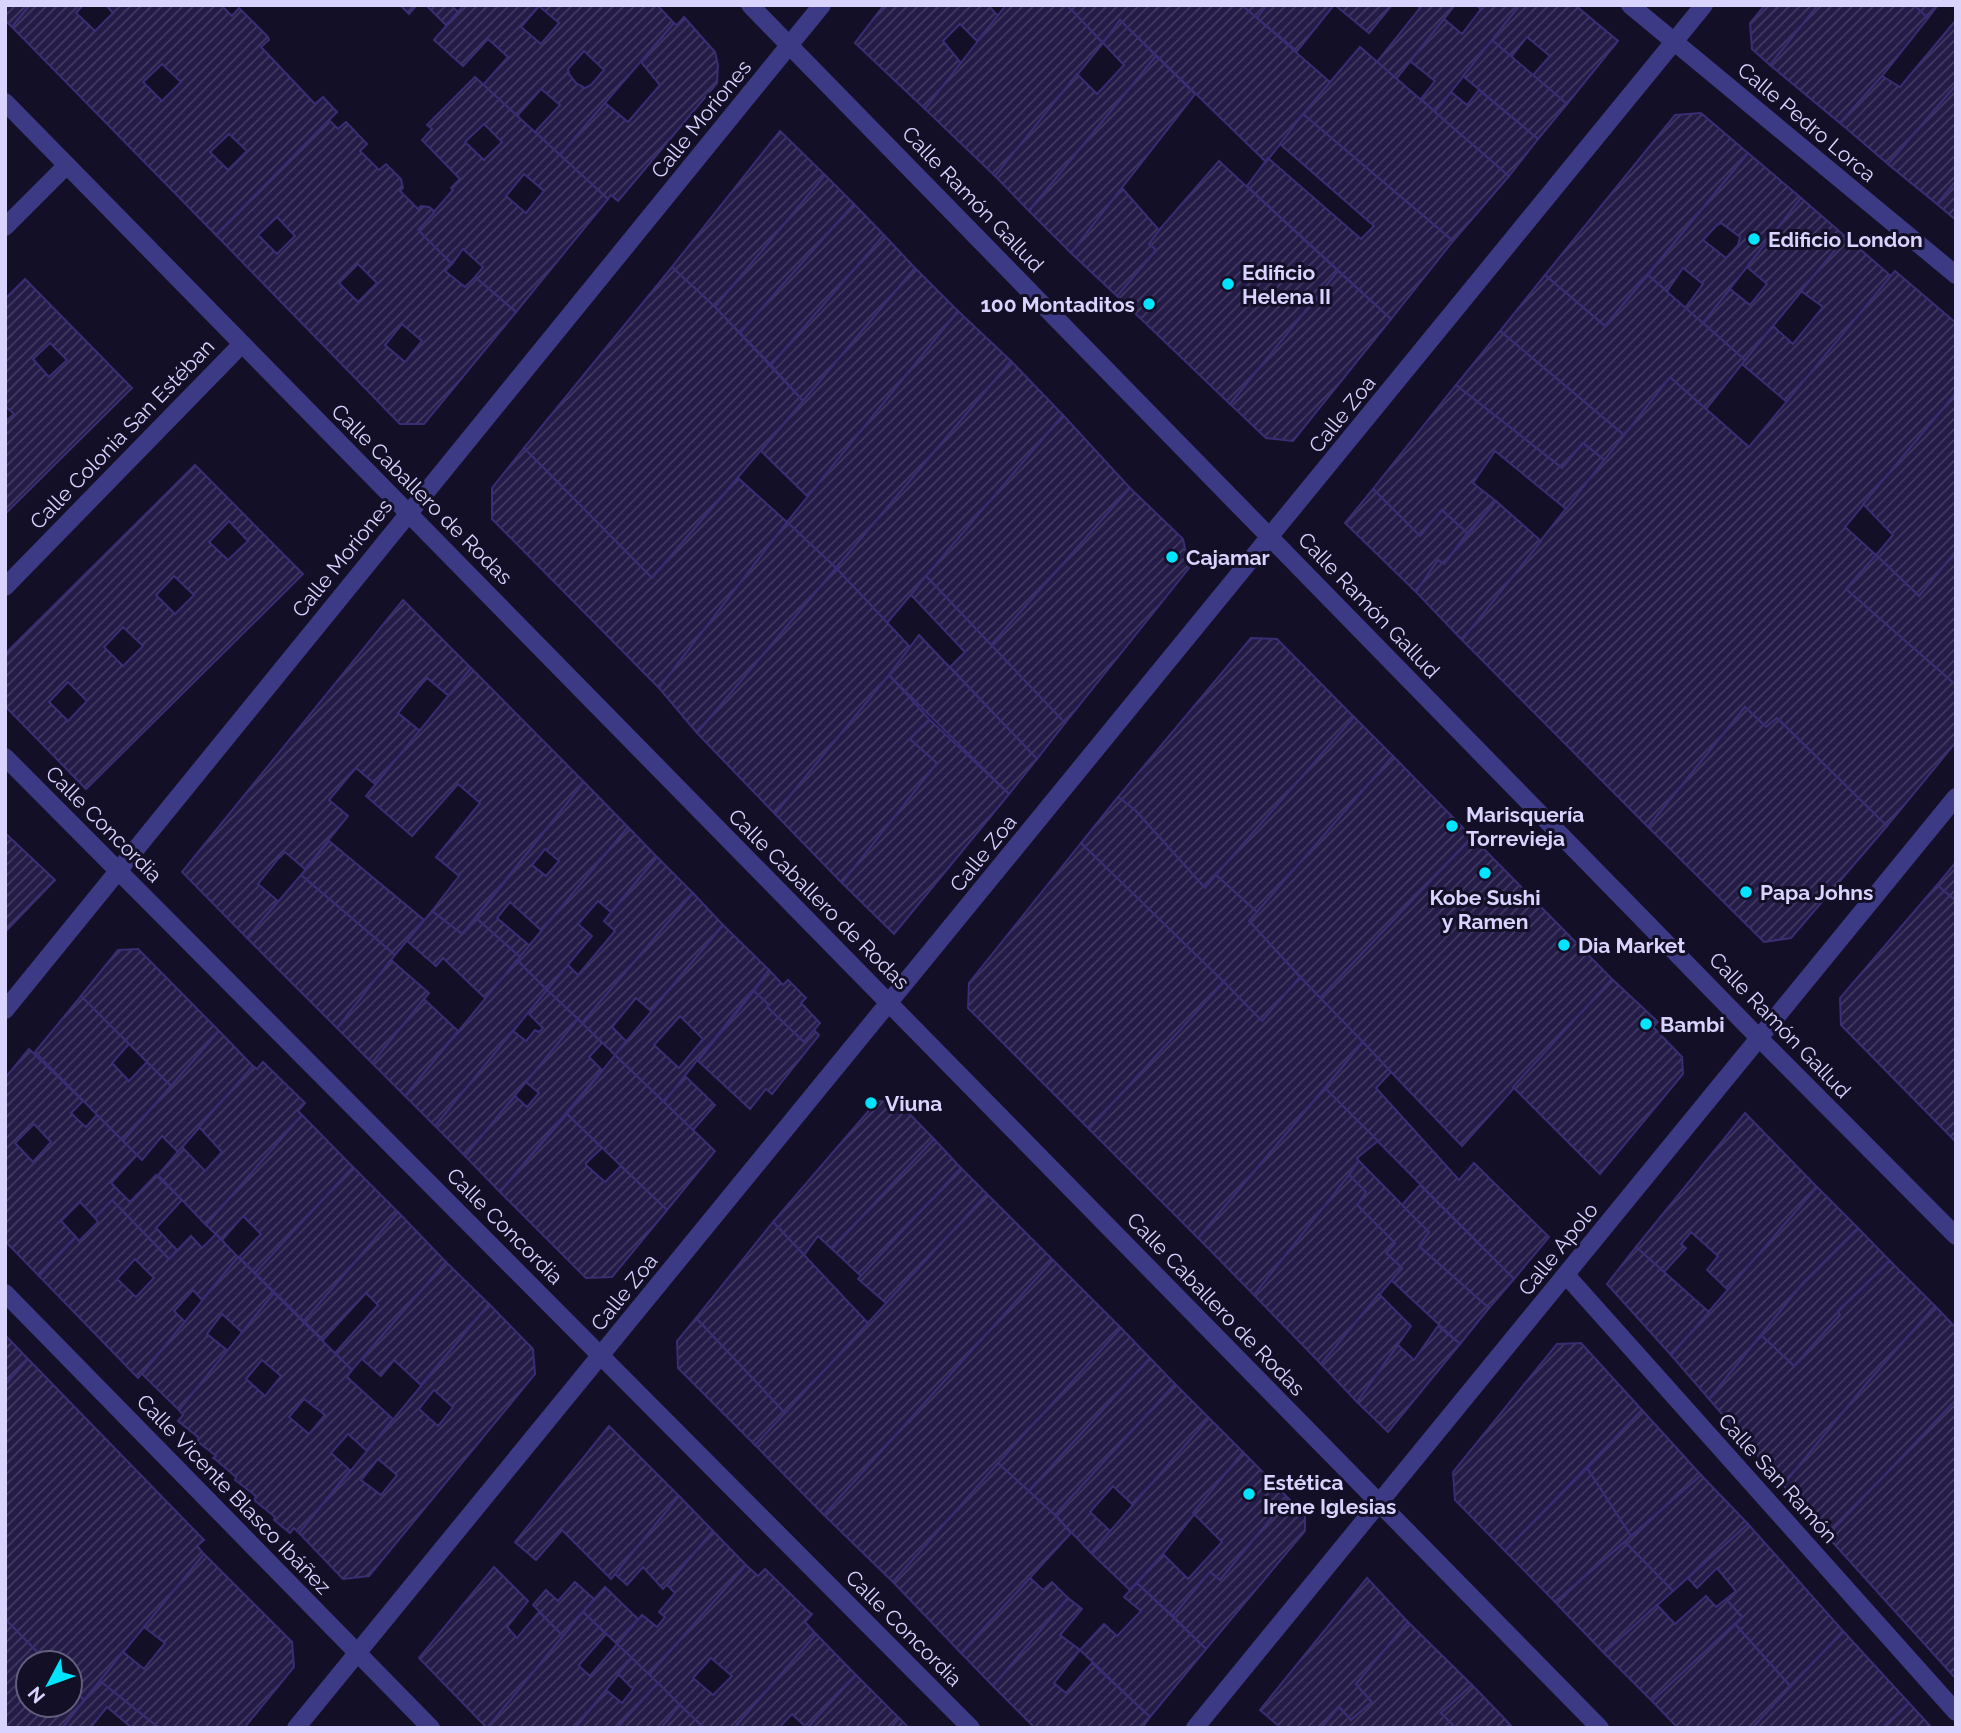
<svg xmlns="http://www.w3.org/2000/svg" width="1961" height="1733" font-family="Raleway,sans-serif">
<defs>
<pattern id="building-hatch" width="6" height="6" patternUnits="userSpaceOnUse" patternTransform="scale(1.75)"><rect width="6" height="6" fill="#241b47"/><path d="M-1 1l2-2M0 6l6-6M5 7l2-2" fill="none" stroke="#433b63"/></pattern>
</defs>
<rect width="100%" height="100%" fill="#130f26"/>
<!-- building -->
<g fill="url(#building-hatch)" stroke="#3b2d73" stroke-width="2" fill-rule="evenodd">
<polygon points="5,5 30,5 12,27 5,20"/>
<path d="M30 5H83L76 13 95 31 113 13 106 5H221L232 16 239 8 268 37 269 40 261 47 315 104 323 97 337 112 216 235 12 27ZM162 64 181 82 162 101 143 82ZM229 134 247 151 228 170 210 152Z"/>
<polygon points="400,5 417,5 409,14"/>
<polygon points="426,5 451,5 458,12 446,25"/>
<path d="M464 5H496L498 7 500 5H657L674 23 560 155 535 132 560 105 541 89 517 116 483 85 508 57 488 39 463 66 434 40ZM539 6 559 23 541 44 521 27ZM584 51 604 70 591 85 585 88 576 83 569 74 568 69Z"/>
<polygon points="884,5 988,5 998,16 977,41 960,24 943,41 961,63 925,109 855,43"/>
<polygon points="1006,5 1067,5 1103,43 995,176 925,109"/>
<polygon points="1067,5 1242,5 1330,82 1266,162 1120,20 1103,43"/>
<polygon points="1242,5 1267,5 1257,18"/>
<polygon points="1267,5 1334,5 1297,51 1257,18"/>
<polygon points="1335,5 1392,5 1369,33"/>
<polygon points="1417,5 1455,5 1396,79 1377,62 1420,8"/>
<polygon points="1476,5 1520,5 1435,112 1421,99 1435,81 1410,61 1444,19 1462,34 1481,9"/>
<polygon points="1520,5 1575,5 1618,41 1567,104 1533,75 1550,56 1527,37 1511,57 1492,40"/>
<polygon points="1765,5 1818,5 1770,65 1752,49 1750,23"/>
<polygon points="1818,5 1914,5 1928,18 1882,76 1840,123 1770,65"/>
<polygon points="1914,5 1938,5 1928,18"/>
<polygon points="684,17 715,52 718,65 717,83 618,201 611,195 608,199 560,155 605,103 628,122 660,85 641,62 674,23 677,25"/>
<polygon points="1120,20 1156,56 1029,211 995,176 1077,74 1097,94 1124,65 1103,43"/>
<polygon points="1956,20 1956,85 1888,164 1840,123 1882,76 1900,87"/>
<polygon points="1492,40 1567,104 1538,139 1463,76"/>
<polygon points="1360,47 1509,176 1453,241 1303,114"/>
<polygon points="1156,56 1195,94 1071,253 1029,211"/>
<path d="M475 77 608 199 516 312 475 277 483 267 463 249 452 264 418 230 453 190 451 188 460 179 422 140 432 129 427 125ZM484 124 502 142 484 160 465 142ZM524 174 544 191 526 213 506 196Z"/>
<polygon points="1956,85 1956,181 1937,204 1888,164"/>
<polygon points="1479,90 1538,139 1509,176 1435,112 1451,92 1467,105"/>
<polygon points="1701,113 1748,153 1605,326 1545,275 1675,115"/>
<polygon points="1303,114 1453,241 1391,319 1247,186 1268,158 1361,239 1374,226 1280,144"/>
<path d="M329 120 338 129 346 122 367 144 360 151 379 170 386 164 401 179 403 188 400 191 418 209 421 206 429 207 433 210 434 213 418 230 452 264 445 271 465 287 475 277 516 312 424 424H400L216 235ZM277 217 295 236 277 254 258 235ZM358 264 377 283 358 302 339 283ZM402 324 422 341 405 362 385 345Z"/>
<polygon points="780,131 825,175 715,307 672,267"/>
<path d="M1748 153 1801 198 1703 323 1685 308 1703 284 1683 268 1667 291 1648 275ZM1721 223 1740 237 1738 245 1726 258 1703 240 1717 225Z"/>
<polygon points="1219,161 1338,271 1230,404 1117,296 1156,250 1149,244 1159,230"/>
<polygon points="825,175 854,204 740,333 715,307"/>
<polygon points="1956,181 1956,220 1937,204"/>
<polygon points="1122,188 1159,230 1149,244 1156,250 1117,296 1071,253"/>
<polygon points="1801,198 1846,237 1745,360 1703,323 1730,289 1750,305 1767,284 1747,267"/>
<polygon points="854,204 884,235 771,365 740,333"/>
<polygon points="884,235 915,268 803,401 771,365"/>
<polygon points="1846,237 1891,276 1788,403 1742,364 1773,326 1793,344 1823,307 1801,291"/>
<polygon points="672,267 715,307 803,401 652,578 524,448"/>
<polygon points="915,268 958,311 808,497 761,451"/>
<polygon points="1338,271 1391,319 1293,441 1266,438 1230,404"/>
<polygon points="1895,271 1956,323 1956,393 1845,527 1876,555 1846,589 1956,685 1956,742 1887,826 1777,718 1766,727 1745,707 1648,827 1462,640 1670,377 1749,447"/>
<polygon points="1545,275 1605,326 1648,275 1745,360 1706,409 1670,377 1624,435 1500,331"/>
<path d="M25 279 132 388 5 514V422L14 414 5 406V299ZM50 343 67 360 49 377 33 359Z"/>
<polygon points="958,311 1011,361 836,568 787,522"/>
<polygon points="1500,331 1624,435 1604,460 1583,443 1562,468 1456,385"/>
<polygon points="1011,361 1063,415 887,623 836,568"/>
<polygon points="1456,385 1562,468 1583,443 1604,460 1566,509 1495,451 1473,483 1496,501 1467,533 1442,510 1420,536 1373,489"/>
<polygon points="1956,393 1956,551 1919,596 1876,555 1893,535 1863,504"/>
<polygon points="1063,415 1130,488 991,645 926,576"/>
<polygon points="524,448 652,578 738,478 787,522 659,688 492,519 492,488"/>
<path d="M195 465 303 574 86 789 5 706V654ZM229 521 248 541 228 560 209 542ZM174 576 194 595 175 614 156 595ZM123 627 143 646 123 666 104 647ZM68 682 87 701 68 721 49 702Z"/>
<polygon points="1130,488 1183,539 1189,568 1065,723 991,645"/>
<polygon points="1373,489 1420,536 1442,510 1467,533 1444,564 1438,560 1416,592 1345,523"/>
<polygon points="1496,501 1541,541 1462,640 1416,592 1438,560 1444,564"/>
<polygon points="787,522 836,568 697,733 659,688"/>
<polygon points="1956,551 1956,685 1846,589 1876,555 1919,596"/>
<polygon points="836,568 911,648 775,814 697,733"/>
<polygon points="926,576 1065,723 1037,759 950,667 965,652 911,595"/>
<polygon points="403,600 471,668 449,696 427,678 419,687 398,713 420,731 375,784 356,768 349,776 329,800 348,816 305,869 285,852 278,859 258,884 278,901 247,938 182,872"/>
<polygon points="919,635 1037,759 1009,794 889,675"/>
<polygon points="1251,638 1277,639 1354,717 1205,888 1136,811 1118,797"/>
<polygon points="471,668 584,782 462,934 432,911 459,876 436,857 480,803 458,784 412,836 366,796"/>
<polygon points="889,675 930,720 910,739 937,763 842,883 775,814"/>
<polygon points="1745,707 1766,727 1777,718 1887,826 1791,938 1764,942 1648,827"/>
<polygon points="1354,717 1393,756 1257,912 1216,875"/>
<polygon points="930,720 1009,794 894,934 842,883 937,763 910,739"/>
<polygon points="1393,756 1472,837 1320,998 1249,921"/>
<path d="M584 782 628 827 542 931 510 902 497 918 530 946 520 957 476 918ZM545 849 559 861 546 876 532 865Z"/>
<polygon points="1118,797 1136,811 1205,888 1216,875 1257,912 1249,921 1300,977 1262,1021 1081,843"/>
<polygon points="628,827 657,857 611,912 598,901 578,924 592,936 547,990 517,960"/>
<polygon points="5,833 55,880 5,932"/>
<polygon points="1472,837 1612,979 1462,1146 1320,998"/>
<polygon points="329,841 424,920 395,955 301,875"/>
<polygon points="1081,843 1224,982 1089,1129 968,1008 969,983"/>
<polygon points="657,857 693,893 582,1023 547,990 568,965 578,975 615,931 604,921"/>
<polygon points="1956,862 1956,901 1937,885"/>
<polygon points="301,875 395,955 337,1028 247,938"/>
<polygon points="1937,885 1956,901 1956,1142 1841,1025 1840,998"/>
<polygon points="693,893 723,925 651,1011 636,998 612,1027 626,1041 615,1055 582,1023"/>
<polygon points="432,911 462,934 476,918 520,957 486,999 443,958 436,966 407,941"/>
<path d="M723 925 769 970 664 1102 615 1055ZM680 1016 703 1039 679 1068 654 1045Z"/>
<polygon points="138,949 219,1031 171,1086 81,996 118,950"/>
<polygon points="391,960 429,993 372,1063 337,1028"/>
<polygon points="517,960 547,990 435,1126 405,1096"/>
<polygon points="769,970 783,985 788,980 806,998 801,1003 820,1023 804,1042 767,1007 768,1004 754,991"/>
<polygon points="1300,977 1363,1042 1198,1238 1089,1129 1224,982 1262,1021"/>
<polygon points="1612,979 1658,1022 1653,1027 1682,1057 1683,1074 1600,1174 1513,1087"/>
<polygon points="547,990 578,1019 465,1156 435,1126 513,1031 526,1041 535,1030 539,1032 543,1028 528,1013"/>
<polygon points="754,991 768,1004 767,1007 804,1042 814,1030 819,1035 772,1094 766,1089 750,1109 698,1061"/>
<polygon points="81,996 129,1044 112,1063 129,1081 147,1062 171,1086 123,1141 35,1052"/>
<polygon points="424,999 458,1031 405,1096 372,1063"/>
<polygon points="578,1019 602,1043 589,1057 602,1070 500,1192 465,1156 515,1096 527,1107 539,1093 526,1082"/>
<polygon points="219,1031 253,1066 178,1152 162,1136 142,1160 123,1141"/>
<polygon points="1363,1042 1391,1072 1376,1088 1459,1180 1474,1163 1549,1237 1514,1279 1325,1088"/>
<path d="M29 1049 83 1101 71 1113 78 1120 86 1127 97 1115 137 1155 111 1183 130 1202 156 1175 182 1200 156 1228 177 1250 169 1259 112 1200 95 1218 80 1202 61 1221 76 1237 39 1276 5 1241V1078ZM34 1124 51 1142 33 1162 15 1143Z"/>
<polygon points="615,1055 715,1151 667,1210 567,1114"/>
<polygon points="263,1062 305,1103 298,1111 302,1115 206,1225 158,1175 182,1147 205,1171 222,1152 199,1127 253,1066 257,1069"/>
<polygon points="685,1076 715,1105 693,1130 664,1102"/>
<polygon points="1325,1088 1378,1141 1357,1158 1359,1161 1349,1175 1254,1295 1198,1238"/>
<polygon points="877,1101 898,1102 934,1139 832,1249 818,1236 804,1255 773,1222"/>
<polygon points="1745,1113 1817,1187 1728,1290 1707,1270 1718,1256 1691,1232 1681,1244 1686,1248 1664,1272 1636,1247"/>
<polygon points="567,1114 602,1148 586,1163 586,1165 605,1182 621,1166 667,1210 612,1277 586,1278 500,1192"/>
<polygon points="302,1115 353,1167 255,1273 239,1257 261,1234 243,1216 222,1240 206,1225"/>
<polygon points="934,1139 961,1168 861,1276 832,1249"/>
<polygon points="1359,1161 1429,1232 1419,1246 1489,1308 1460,1344 1391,1280 1402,1268 1386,1253 1395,1243 1357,1205 1366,1192 1349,1175"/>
<polygon points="353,1167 398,1212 304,1321 255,1273"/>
<polygon points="961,1168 987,1194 886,1303 858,1279"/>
<polygon points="1349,1175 1366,1192 1357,1205 1395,1243 1386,1253 1402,1268 1321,1364 1254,1295"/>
<polygon points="1420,1185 1514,1279 1489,1308 1419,1246 1429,1232 1402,1205"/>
<polygon points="1817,1187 1858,1228 1802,1284 1709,1399 1671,1355"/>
<polygon points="987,1194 1053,1260 824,1515 755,1445"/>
<path d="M112 1200 169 1259 191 1236 202 1248 216 1234 238 1257 202 1300 193 1290 174 1311 185 1322 138 1378 39 1276 76 1237 79 1241 98 1222 95 1218ZM135 1259 154 1278 136 1297 117 1279Z"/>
<polygon points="398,1212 446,1262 352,1370 335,1353 378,1305 366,1293 323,1340 304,1321"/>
<polygon points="773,1222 868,1323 785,1413 696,1318"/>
<polygon points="1858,1228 1890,1261 1838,1311 1840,1315 1794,1366 1761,1335 1802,1284"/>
<polygon points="1636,1247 1709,1312 1671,1355 1607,1284"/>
<polygon points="238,1257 274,1293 242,1332 222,1314 207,1334 228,1351 179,1410 142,1374"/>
<polygon points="1053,1260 1121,1328 893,1582 824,1515"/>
<polygon points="1890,1261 1935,1306 1867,1383 1783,1485 1709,1399 1761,1335 1794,1366 1840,1315 1838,1311"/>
<polygon points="446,1262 489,1304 421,1385 394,1360 381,1376 362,1359"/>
<path d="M274 1293 352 1370 347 1377 393 1419 367 1451 348 1434 331 1453 350 1470 299 1533 294 1528 290 1533 274 1520 275 1517 254 1500 256 1496 235 1480 236 1477 215 1459 213 1458 216 1456 197 1441 199 1438 178 1421 183 1415 179 1410ZM262 1360 281 1376 265 1396 246 1379ZM304 1399 325 1415 309 1434 289 1417Z"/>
<polygon points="1379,1294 1411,1326 1357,1402 1321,1364"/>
<path d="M489 1304 533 1349 535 1374 369 1576 343 1579 299 1533ZM434 1390 453 1407 438 1426 419 1409ZM378 1459 397 1475 381 1495 361 1480Z"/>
<polygon points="1935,1306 1956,1328 1956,1400 1827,1536 1783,1485 1867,1383"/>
<polygon points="696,1318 785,1413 755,1445 678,1368 677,1341"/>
<polygon points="1438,1326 1460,1344 1388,1432 1357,1402 1398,1345 1414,1360"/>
<polygon points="1121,1328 1150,1358 1028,1492 998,1463"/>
<polygon points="5,1335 28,1359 5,1385"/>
<polygon points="1581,1343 1642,1410 1505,1551 1455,1500 1453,1472 1557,1344"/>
<polygon points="1150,1358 1175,1384 1055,1515 1028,1492"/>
<polygon points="28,1359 204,1540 197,1546 204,1554 84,1700 70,1685 70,1663 48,1663 5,1619 5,1385"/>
<polygon points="1175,1384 1209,1418 1133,1505 1113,1486 1090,1512 1110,1531 1091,1553 1055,1515"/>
<polygon points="1956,1400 1956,1679 1827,1536"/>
<polygon points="1642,1410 1701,1475 1631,1536 1587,1468"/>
<polygon points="1209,1418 1243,1452 1163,1554 1130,1590 1091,1553"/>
<polygon points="609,1426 679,1496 611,1579 562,1530 536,1560 515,1542"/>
<polygon points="1243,1452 1288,1498 1220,1580 1210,1572 1173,1616 1137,1583 1163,1554 1188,1579 1222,1542 1193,1513"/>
<polygon points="998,1463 1055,1515 1071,1533 961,1653 893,1582"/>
<polygon points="1587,1468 1631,1536 1555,1602 1505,1551"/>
<polygon points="1701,1475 1748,1524 1673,1591 1625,1542"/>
<polygon points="679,1496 713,1531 663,1589 643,1567 627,1585 615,1574"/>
<polygon points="1288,1498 1305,1515 1305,1531 1206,1649 1173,1616 1210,1572 1220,1580"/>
<polygon points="1748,1524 1843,1631 1791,1687 1735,1624 1742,1617 1726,1599 1736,1591 1717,1568 1697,1588 1688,1578"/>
<polygon points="713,1531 746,1565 649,1675 617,1644 642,1615 657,1627 665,1617 659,1612 675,1593 667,1585"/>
<polygon points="1625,1542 1673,1591 1604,1653 1555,1602"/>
<polygon points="204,1554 292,1642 294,1667 244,1728 159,1728 100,1681 123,1652 144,1669 165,1643 144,1627"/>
<path d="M746 1565 758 1576 765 1569 810 1613 812 1614 805 1622 816 1634 734 1728H704L649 1675ZM711 1658 732 1676 713 1695 693 1678Z"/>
<polygon points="494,1567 528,1601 507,1627 517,1638 539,1612 563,1636 487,1728 419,1658"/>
<polygon points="1030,1578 1043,1590 1052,1582 1068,1598 993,1686 961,1653"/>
<polygon points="1367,1578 1408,1622 1356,1684 1372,1702 1351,1720 1339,1707 1321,1728 1281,1728 1260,1710"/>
<polygon points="575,1582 594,1599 563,1636 533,1605 546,1590 558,1601"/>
<polygon points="1137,1583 1206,1649 1150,1717 1080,1650 1104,1624 1117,1636 1141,1611 1124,1597"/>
<polygon points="605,1587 638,1619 617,1644 583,1612"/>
<polygon points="1706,1596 1716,1607 1726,1599 1742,1617 1652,1701 1604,1653 1657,1605 1675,1624"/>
<polygon points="1068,1598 1082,1609 1060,1635 1080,1650 1054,1683 1066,1693 1092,1663 1150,1717 1142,1728 1035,1728 993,1686"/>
<polygon points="583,1612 606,1634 579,1665 580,1667 590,1676 617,1644 632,1658 575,1728 487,1728"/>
<polygon points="5,1619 48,1663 28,1663 28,1705 70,1705 70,1685 84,1700 62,1728 5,1728"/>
<polygon points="1408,1622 1472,1685 1441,1713 1453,1725 1450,1728 1321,1728 1339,1707 1351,1720 1372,1702 1356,1684"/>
<polygon points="1735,1624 1791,1687 1752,1728 1678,1728 1652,1701"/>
<polygon points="1843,1631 1909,1703 1882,1728 1752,1728"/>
<polygon points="816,1634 856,1675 807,1728 792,1714 779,1728 734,1728"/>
<polygon points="632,1658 658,1683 617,1728 575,1728 606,1690 622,1703 633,1689 618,1674"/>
<polygon points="856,1675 899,1718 891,1728 807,1728"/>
<polygon points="100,1681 159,1728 132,1728 107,1707 90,1728 62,1728"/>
<polygon points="658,1683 680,1705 661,1728 617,1728"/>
<polygon points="1472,1685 1502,1716 1513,1728 1450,1728 1453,1725 1441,1713"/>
<polygon points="1909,1703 1932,1728 1882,1728"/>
<polygon points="680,1705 703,1727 702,1728 661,1728"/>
<polygon points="899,1718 909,1728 891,1728"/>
</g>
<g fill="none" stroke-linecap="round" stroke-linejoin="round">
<!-- minor -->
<g stroke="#3d3a85" stroke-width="18">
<polyline points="750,5 1760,1039 1956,1236"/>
<polyline points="1630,5 1956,275"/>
<polyline points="5,102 1600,1728"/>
<polyline points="5,227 67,165"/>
<polyline points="5,587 242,344"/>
<polyline points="5,757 971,1728"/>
<polyline points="5,1010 822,5"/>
<polyline points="1566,1275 1956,1712"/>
<polyline points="5,1293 431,1728"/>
<polyline points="296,1728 1704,5"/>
<polyline points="1195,1728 1956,797"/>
</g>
</g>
<!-- markers -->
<g fill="#00e5ff" stroke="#130f26" stroke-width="2.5">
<circle cx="1754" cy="239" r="7"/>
<circle cx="1228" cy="284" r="7"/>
<circle cx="1149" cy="304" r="7"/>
<circle cx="1172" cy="557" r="7"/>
<circle cx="1452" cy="826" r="7"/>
<circle cx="1485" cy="873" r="7"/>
<circle cx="1746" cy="892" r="7"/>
<circle cx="1564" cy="945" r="7"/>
<circle cx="1646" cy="1024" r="7"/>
<circle cx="871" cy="1103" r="7"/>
<circle cx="1249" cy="1494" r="7"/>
</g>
<g text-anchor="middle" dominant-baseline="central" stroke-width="6" stroke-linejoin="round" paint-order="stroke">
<!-- street labels -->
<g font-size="21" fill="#d9d4ff" stroke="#130f26">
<text transform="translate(701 119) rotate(-51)">Calle Moriones</text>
<text transform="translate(1807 122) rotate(40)">Calle Pedro Lorca</text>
<text transform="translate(973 199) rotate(46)">Calle Ramón Gallud</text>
<text transform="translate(1342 414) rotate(-51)">Calle Zoa</text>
<text transform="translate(122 434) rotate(-46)">Calle Colonia San Estéban</text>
<text transform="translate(422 494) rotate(45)">Calle Caballero de Rodas</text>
<text transform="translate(342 558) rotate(-51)">Calle Moriones</text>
<text transform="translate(1369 605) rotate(46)">Calle Ramón Gallud</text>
<text transform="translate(104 824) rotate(45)">Calle Concordia</text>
<text transform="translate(983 853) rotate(-51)">Calle Zoa</text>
<text transform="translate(819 899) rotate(45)">Calle Caballero de Rodas</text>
<text transform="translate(1780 1025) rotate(46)">Calle Ramón Gallud</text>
<text transform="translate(505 1226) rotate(45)">Calle Concordia</text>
<text transform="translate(1558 1249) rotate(-51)">Calle Apolo</text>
<text transform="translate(624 1292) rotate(-51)">Calle Zoa</text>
<text transform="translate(1216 1304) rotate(46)">Calle Caballero de Rodas</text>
<text transform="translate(1778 1478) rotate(48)">Calle San Ramón</text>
<text transform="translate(234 1494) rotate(46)">Calle Vicente Blasco Ibáñez</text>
<text transform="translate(904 1628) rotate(45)">Calle Concordia</text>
</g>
<!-- poi labels -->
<g font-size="21" font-weight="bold" fill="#d9d4ff" stroke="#130f26" text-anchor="start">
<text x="1768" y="239">Edificio London</text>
<text x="1242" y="272">Edificio<tspan x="1242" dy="24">Helena II</tspan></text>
<text x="1135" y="304" text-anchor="end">100 Montaditos</text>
<text x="1186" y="557">Cajamar</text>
<text x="1466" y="814">Marisquería<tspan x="1466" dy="24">Torrevieja</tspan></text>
<text x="1760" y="892">Papa Johns</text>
<text x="1485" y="897" text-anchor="middle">Kobe Sushi<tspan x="1485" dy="24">y Ramen</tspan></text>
<text x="1578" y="945">Dia Market</text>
<text x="1660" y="1024">Bambi</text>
<text x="885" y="1103">Viuna</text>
<text x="1263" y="1482">Estética<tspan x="1263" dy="24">Irene Iglesias</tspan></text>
</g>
</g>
<!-- border -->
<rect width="1961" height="1733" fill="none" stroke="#d9d4ff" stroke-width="14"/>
<!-- north arrow -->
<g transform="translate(49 1684) rotate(229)"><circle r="33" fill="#130f26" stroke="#625e7d" stroke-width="2"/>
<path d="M0-5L12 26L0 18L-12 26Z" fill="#00e5ff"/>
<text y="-10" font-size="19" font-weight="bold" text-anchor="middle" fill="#d9d4ff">N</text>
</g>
</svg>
